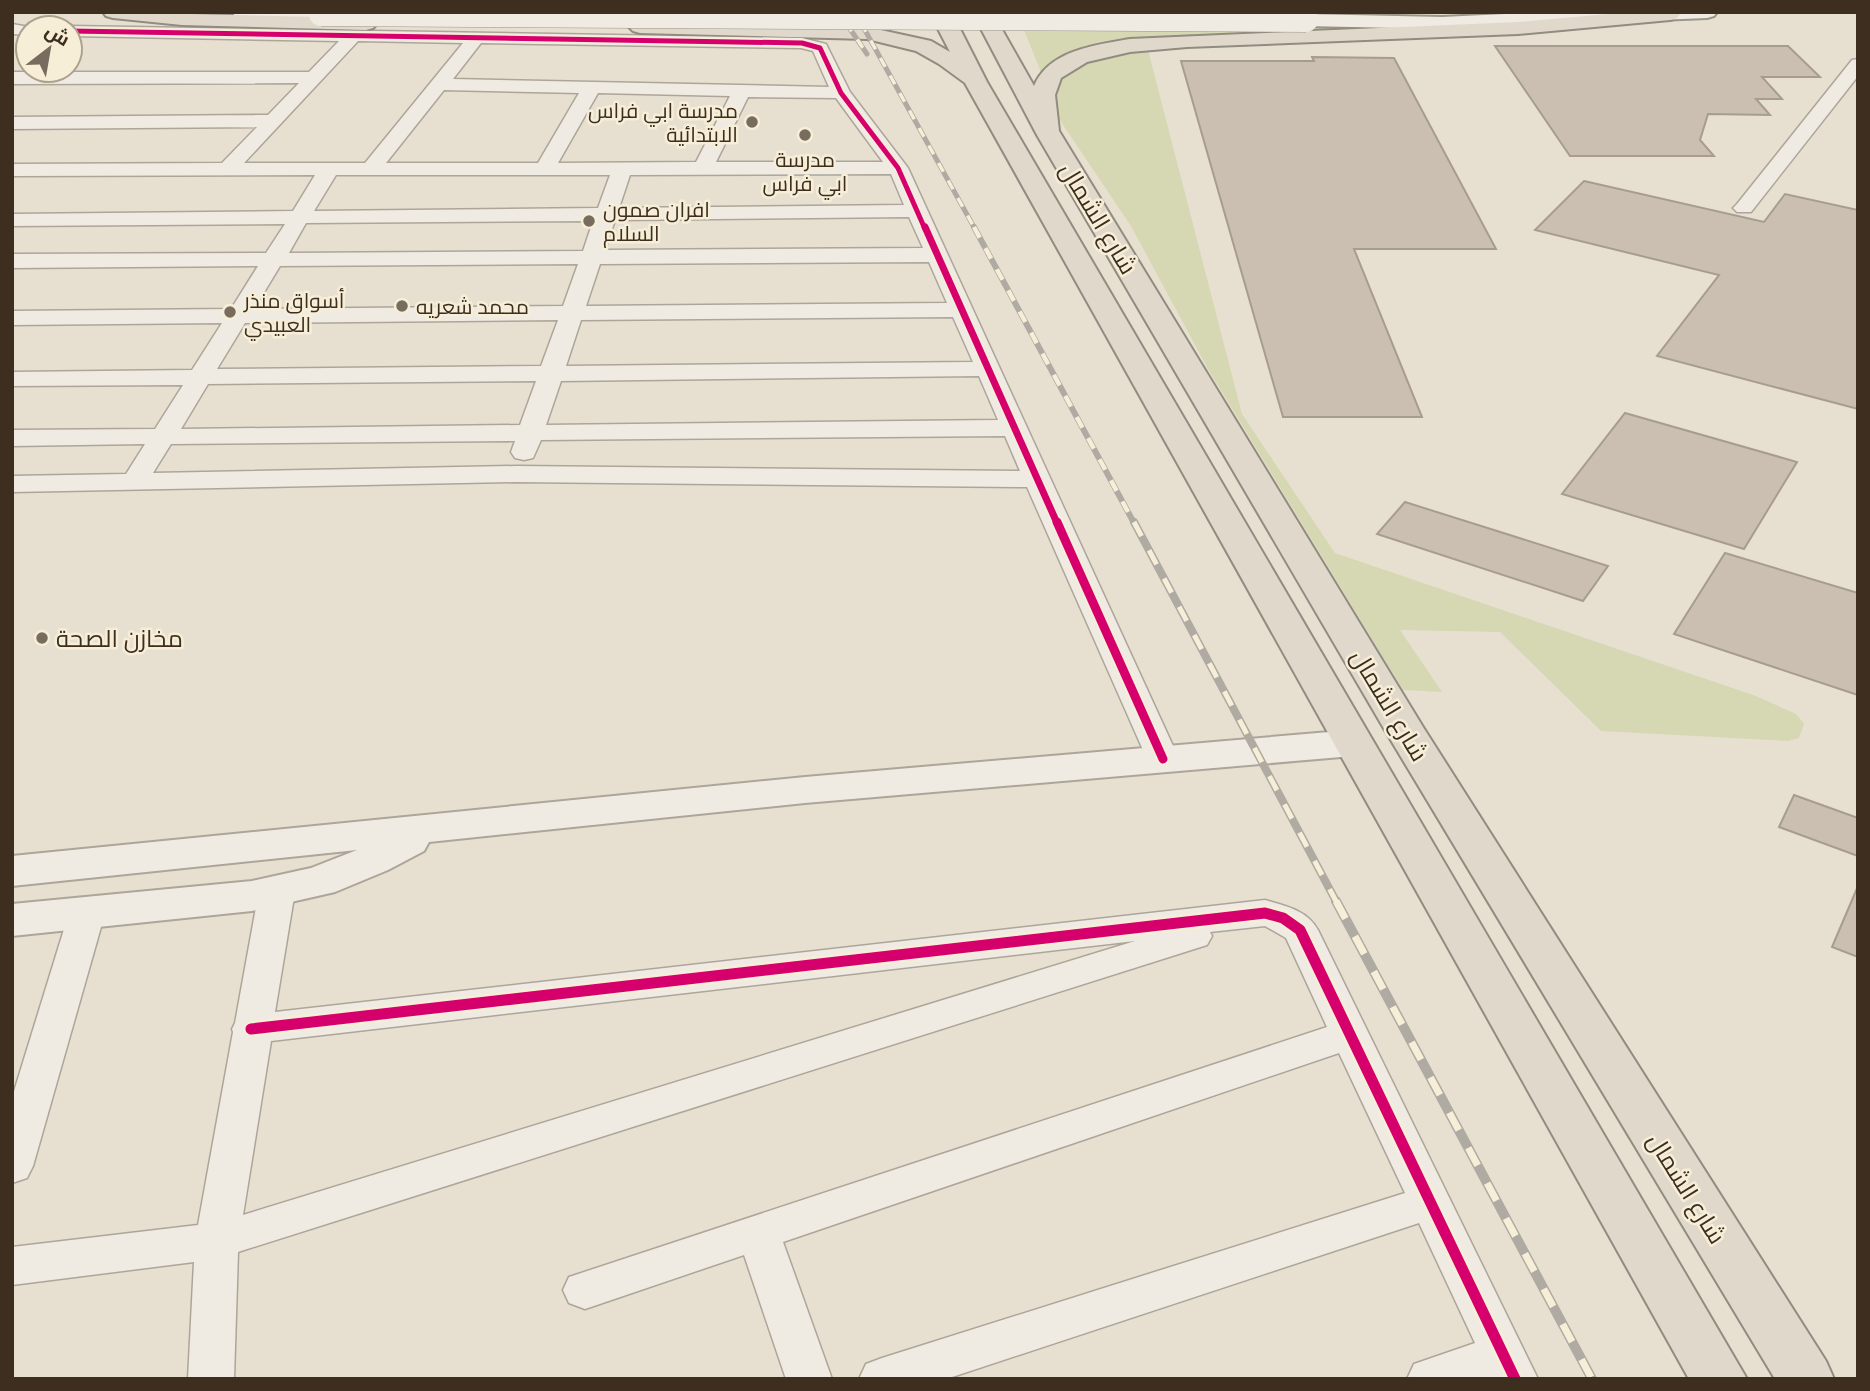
<svg xmlns="http://www.w3.org/2000/svg" width="1870" height="1391" font-family="'PT Serif',Cairo,serif">
<rect width="100%" height="100%" fill="#e7e0d1"/>
<!-- green -->
<g fill="#d6d7b3">
<polygon points="1022,25 1387,25 1391,28 1161,38 1056,61 1041,72"/>
<path d="M1148 50 1242 414 1335 553 1756 696 1796 714 1804 724 1799 738 1788 741 1601 731 1500 632 1400 630 1442 692 1403 690 1208 369 1131 226 1057 116 1052 86C1086 55 1103 54 1148 50Z"/>
</g>
<!-- building -->
<g fill="#cbbfb2" stroke="#a89c90" stroke-width="2">
<polygon points="1495,46 1788,46 1820,77 1762,77 1782,99 1756,99 1770,115 1708,114 1700,140 1714,156 1570,156"/>
<polygon points="1312,57 1394,58 1496,249 1354,249 1422,417 1283,417 1181,61 1314,61"/>
<polygon points="1584,181 1764,222 1785,194 1858,210 1858,409 1657,356 1719,275 1535,230"/>
<polygon points="1625,413 1797,462 1744,549 1562,494"/>
<polygon points="1405,502 1608,566 1583,601 1377,534"/>
<polygon points="1725,553 1858,593 1858,695 1674,634"/>
<polygon points="1794,795 1858,818 1858,856 1779,827"/>
<polygon points="1858,886 1858,957 1832,947"/>
</g>
<g fill="none" stroke-linecap="round" stroke-linejoin="round">
<defs>
<g id="minor">
<polygon points="12,24 35,28 28,28 28,35 12,34"/>
<path d="M70 26 802 38 826 44 850 92 908 168 1179 759 1175 766 1163 770 1151 766 1147 759 1027 487 516 482 12 492V476L126 474 145 444 12 446V430L155 429 183 385 12 386V372L192 370 222 323 12 325V311L231 309 258 266 12 268V254L266 253 285 224 12 226V214L293 211 315 175 12 176V164L222 163 257 127 12 129V117L268 115 299 83 12 84V72H309L339 41 70 36V28H63ZM358 41 463 43 365 163H244ZM481 43 801 48 813 51 829 87 453 79ZM444 90 579 93 538 163H386ZM598 93 730 96 696 162 558 163ZM748 97 836 98 883 162H716ZM891 174 904 205 619 208 630 175ZM336 175H610L598 208 314 211ZM909 217 923 248 605 250 615 220ZM593 221 583 251 289 253 306 223ZM929 262 947 303 586 306 600 264ZM578 264 563 306 254 309 280 266ZM953 317 973 362 566 366 581 320ZM558 320 541 366 217 369 245 323ZM979 376 998 420 546 425 561 381ZM536 381 520 425 181 429 208 384ZM1005 436 1020 471 516 466 153 473 171 444 515 441 511 452 515 458 524 460 533 458 541 440Z"/>
<polygon points="1858,59 1858,76 1751,212 1737,212 1733,208 1737,204 1852,60"/>
<path d="M277 879 290 882 295 891 275 1012 1265 900C1286 906 1307 910 1318 930L1538 1379H1407L1414 1364 1475 1343 1419 1223 946 1379H859L866 1364 882 1358 1405 1193 1339 1053 783 1242 832 1379H786L744 1255 585 1309 569 1303 563 1290 569 1277 1327 1027 1286 938 1265 926 1210 932 1212 936 1207 945 238 1252 234 1379H188L194 1262 12 1285V1247L198 1225 233 1032 232 1029 235 1023 259 891 264 882ZM1135 941 243 1215 271 1041Z"/>
<polygon points="87,900 100,904 105,913 33,1166 27,1178 12,1183 12,1098 69,913 74,904"/>
</g>
<polygon id="tertiary" points="1353,730 1367,734 1373,743 1367,752 1353,756 805,803 429,842 424,851 388,870 335,892 252,911 12,936 12,904 252,881 311,868 357,850 12,886 12,856 805,777"/>
<g id="secondary">
<polygon points="232,12 330,12 331,14 328,18 321,20 242,18 235,16"/>
<polygon points="1550,12 1717,12 1714,16 1707,18 1442,29 1306,26 1299,24 1296,20 1299,16 1306,14 1442,17"/>
</g>
<g id="trunk">
<polygon points="103,12 366,18 373,20 377,24 373,28 366,30 182,25 113,18 106,16"/>
<path d="M1631 12 1680 14 1677 18 1670 20 1518 34 1187 47 1130 52 1087 62 1061 78 1055 95 1059 131 1423 727 1826 1361 1834 1379H1775L1383 727 1037 135 978 23 982 19H996L1034 86C1049 50 1096 45 1130 39L1518 22Z"/>
<polygon points="946,17 953,19 957,23 987,82 1747,1379 1689,1379 965,83 939,64 916,51 867,39 640,33 633,31 629,27 633,23 640,21 867,27 931,41 950,52 935,23 939,19"/>
</g>
</defs>
<!-- minor casing -->
<use href="#minor" stroke="#ada599" stroke-width="3"/>
<!-- tertiary casing -->
<use href="#tertiary" stroke="#ada599" stroke-width="4"/>
<!-- secondary casing -->
<use href="#secondary" stroke="#9c958a" stroke-width="4"/>
<!-- trunk casing -->
<use href="#trunk" stroke="#928b80" stroke-width="4"/>
<!-- minor -->
<use href="#minor" fill="#efebe3" fill-rule="evenodd"/>
<!-- tertiary -->
<use href="#tertiary" fill="#efebe3" fill-rule="evenodd"/>
<!-- secondary -->
<use href="#secondary" fill="#efebe3" fill-rule="evenodd"/>
<!-- trunk -->
<use href="#trunk" fill="#e0d9cb" fill-rule="evenodd"/>
<defs>
<g id="rail-far3">
<polyline points="846,23 867,54"/>
<polyline points="861,23 975,229"/>
</g>
<polyline id="rail-far2" points="974,227 1134,523"/>
<polyline id="rail-far1" points="1134,522 1337,903"/>
<polyline id="rail" points="1336,901 1592,1379"/>
</defs>
<!-- rail-far3 casing -->
<use href="#rail-far3" stroke="#afaaa2" stroke-width="5"/>
<!-- rail-far2 casing -->
<use href="#rail-far2" stroke="#afaaa2" stroke-width="6"/>
<!-- rail-far1 casing -->
<use href="#rail-far1" stroke="#afaaa2" stroke-width="8"/>
<!-- rail casing -->
<use href="#rail" stroke="#afaaa2" stroke-width="10"/>
<!-- rail-far3 -->
<use href="#rail-far3" stroke="#f7eed8" stroke-width="3.5" stroke-dasharray="10" stroke-linecap="butt"/>
<!-- rail-far2 -->
<use href="#rail-far2" stroke="#f7eed8" stroke-width="4.5" stroke-dasharray="12" stroke-linecap="butt"/>
<!-- rail-far1 -->
<use href="#rail-far1" stroke="#f7eed8" stroke-width="5" stroke-dasharray="16" stroke-linecap="butt"/>
<!-- rail -->
<use href="#rail" stroke="#f7eed8" stroke-width="7" stroke-dasharray="20" stroke-linecap="butt"/>
<defs>
<polyline id="secondary-bridge" points="321,14 1306,20"/>
</defs>
<!-- secondary-bridge casing -->
<use href="#secondary-bridge" stroke="#9c958a" stroke-width="25" stroke-linecap="butt"/>
<!-- secondary-bridge -->
<use href="#secondary-bridge" stroke="#efebe3" stroke-width="24"/>
<defs>
<polyline id="cycleway-far3" points="70,31 802,43 820,48 841,93 898,168 925,229"/>
<polyline id="cycleway-far2" points="925,227 1057,523"/>
<polyline id="cycleway-far1" points="1057,522 1163,759"/>
<polyline id="cycleway" points="251,1029 1265,913 1283,918 1300,930 1515,1379"/>
</defs>
<!-- cycleway-far3 casing -->
<use href="#cycleway-far3" stroke="#f7eed8" stroke-width="8"/>
<!-- cycleway-far2 casing -->
<use href="#cycleway-far2" stroke="#f7eed8" stroke-width="10"/>
<!-- cycleway-far1 casing -->
<use href="#cycleway-far1" stroke="#f7eed8" stroke-width="13"/>
<!-- cycleway casing -->
<use href="#cycleway" stroke="#f7eed8" stroke-width="16"/>
<!-- cycleway-far3 -->
<use href="#cycleway-far3" stroke="#d6006c" stroke-width="5"/>
<!-- cycleway-far2 -->
<use href="#cycleway-far2" stroke="#d6006c" stroke-width="7"/>
<!-- cycleway-far1 -->
<use href="#cycleway-far1" stroke="#d6006c" stroke-width="9"/>
<!-- cycleway -->
<use href="#cycleway" stroke="#d6006c" stroke-width="11"/>
</g>
<!-- markers -->
<g fill="#786c5e" stroke="#f7eed8" stroke-width="2.5">
<circle cx="752" cy="122" r="7"/>
<circle cx="805" cy="135" r="7"/>
<circle cx="589" cy="221" r="7"/>
<circle cx="402" cy="306" r="7"/>
<circle cx="230" cy="312" r="7"/>
<circle cx="42" cy="638" r="7"/>
</g>
<g text-anchor="middle" dominant-baseline="central" stroke-width="5" stroke-linejoin="round" paint-order="stroke">
<!-- far-poi labels -->
<g font-size="21" fill="#3d2e20" stroke="#f7eed8" text-anchor="start">
<text x="738" y="110" text-anchor="end">مدرسة ابي فراس<tspan x="738" dy="24">الابتدائية</tspan></text>
<text x="805" y="159" text-anchor="middle">مدرسة<tspan x="805" dy="24">ابي فراس</tspan></text>
<text x="603" y="209">افران صمون<tspan x="603" dy="24">السلام</tspan></text>
<text x="244" y="300">أسواق منذر<tspan x="244" dy="24">العبيدي</tspan></text>
<text x="416" y="306">محمد شعريه</text>
</g>
<!-- street labels -->
<g font-size="24" fill="#3d2e20" stroke="#f7eed8">
<text transform="translate(1099 218) rotate(59)">شارع الشمال</text>
<text transform="translate(1390 705) rotate(59)">شارع الشمال</text>
<text transform="translate(1687 1188) rotate(58)">شارع الشمال</text>
</g>
<!-- poi labels -->
<g font-size="24" fill="#3d2e20" stroke="#f7eed8" text-anchor="start">
<text x="56" y="638">مخازن الصحة</text>
</g>
</g>
<!-- border -->
<rect width="1870" height="1391" fill="none" stroke="#3d2e20" stroke-width="28"/>
<!-- north arrow -->
<g transform="translate(49 49) rotate(31)"><circle r="33" fill="#f7eed8" stroke="#ada18e" stroke-width="2"/>
<path d="M0-5L12 26L0 18L-12 26Z" fill="#786c5e"/>
<text y="-10" font-size="19" font-weight="bold" text-anchor="middle" fill="#3d2e20">ش</text>
</g>
</svg>
